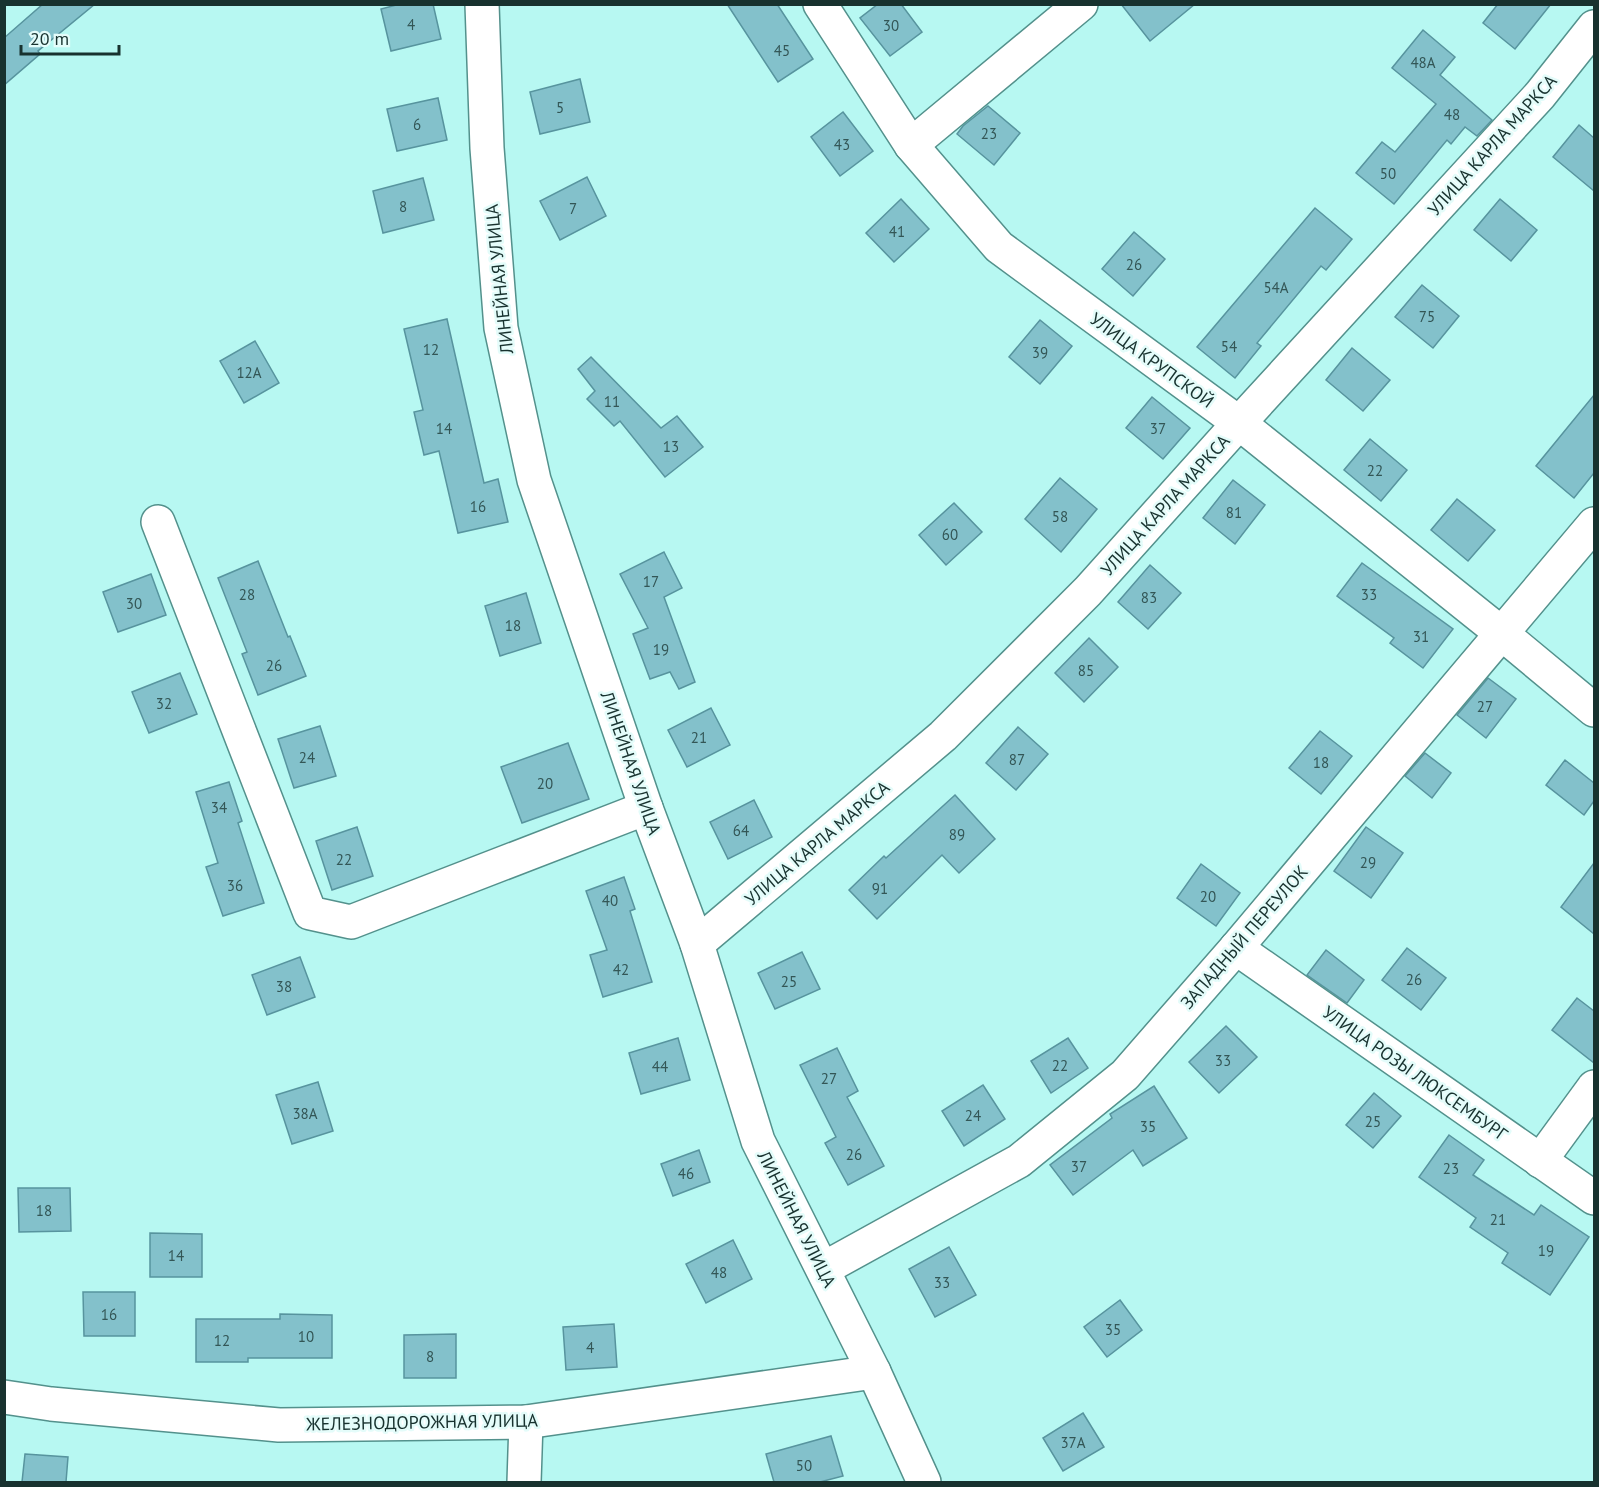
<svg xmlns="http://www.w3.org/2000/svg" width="1599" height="1487" font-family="'PT Sans',sans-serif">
<rect width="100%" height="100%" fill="#b7f8f2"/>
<!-- building -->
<g fill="#83c1cb" stroke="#57949e" stroke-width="1.5">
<polygon points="43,4 95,4 38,51 40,54 4,85 4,38"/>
<polygon points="400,4 433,4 441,39 391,51 381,9"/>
<polygon points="727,4 777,4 813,59 778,82"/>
<polygon points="878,4 901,4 922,32 890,56 860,18"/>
<polygon points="1121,4 1195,4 1150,41"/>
<polygon points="1498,4 1551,4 1515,49 1483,23"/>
<polygon points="1423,30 1455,57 1440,75 1492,120 1477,136 1465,127 1451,144 1447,140 1394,204 1356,173 1382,142 1395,152 1436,104 1392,68"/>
<polygon points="580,79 590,122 540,134 530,92"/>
<polygon points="438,98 447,140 397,151 387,109"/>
<polygon points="988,106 1020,133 994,165 957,134 963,126"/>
<polygon points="843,112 873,151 840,176 811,137"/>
<polygon points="1579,125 1594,138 1594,191 1553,157"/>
<polygon points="587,177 606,216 560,240 540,201"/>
<polygon points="423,178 434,220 383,233 373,191"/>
<polygon points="901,199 929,229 894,262 866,233"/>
<polygon points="1500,199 1537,230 1511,261 1474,230"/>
<polygon points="1315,208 1352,239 1326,270 1321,266 1257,343 1261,346 1235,378 1197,347"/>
<polygon points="1134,232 1165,259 1133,296 1102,269"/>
<polygon points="1422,285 1459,316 1433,348 1395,317"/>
<polygon points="447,319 484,483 498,479 508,522 458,533 439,451 424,455 414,412 423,410 404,329"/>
<polygon points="1040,320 1072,346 1040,384 1009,357"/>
<polygon points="255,341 279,383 244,403 220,361"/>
<polygon points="1352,348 1390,380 1363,411 1326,380"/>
<polygon points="591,357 661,428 677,416 703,447 665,477 620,421 614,426 587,399 595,391 578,369"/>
<polygon points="1594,395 1594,473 1574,498 1536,466"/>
<polygon points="1152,397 1190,428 1163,459 1126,428"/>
<polygon points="1370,439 1407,470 1381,501 1344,470"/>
<polygon points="1060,478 1097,509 1061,552 1025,519"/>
<polygon points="1233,480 1265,505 1235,544 1203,518"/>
<polygon points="1457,499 1495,530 1468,561 1431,530"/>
<polygon points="954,503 982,532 946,565 919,535"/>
<polygon points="664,552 682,588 664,597 695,682 679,689 670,672 650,679 633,634 648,628 620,574"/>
<polygon points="258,561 288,637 290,636 306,676 258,695 242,654 247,652 218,578"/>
<polygon points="1362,563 1453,629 1423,668 1390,643 1394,638 1337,596"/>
<polygon points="1150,565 1181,593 1148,629 1118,602"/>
<polygon points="151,574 166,615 118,632 103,592"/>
<polygon points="526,593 541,643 500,656 485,606"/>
<polygon points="1089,638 1118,667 1084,702 1055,673"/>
<polygon points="180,673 197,714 149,733 132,692"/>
<polygon points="1488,678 1516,699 1486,738 1457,715"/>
<polygon points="711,708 730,745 687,767 668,730"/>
<polygon points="320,726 336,776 294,788 278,739"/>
<polygon points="1018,727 1048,754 1016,790 986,763"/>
<polygon points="1320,731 1352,756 1321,794 1289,768"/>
<polygon points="568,743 589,799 522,823 501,767"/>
<polygon points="1425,753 1451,773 1432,798 1405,776"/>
<polygon points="1565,760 1594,783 1594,801 1584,815 1546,785"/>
<polygon points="229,782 242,821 238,823 264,903 223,916 206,867 218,863 196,792"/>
<polygon points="955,795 995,839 959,873 942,855 877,919 849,890 884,856 886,858"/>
<polygon points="754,800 772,837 728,859 710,822"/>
<polygon points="357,827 373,876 332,890 316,841"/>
<polygon points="1366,827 1403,853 1371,898 1334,871"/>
<polygon points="1594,863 1594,934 1561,907"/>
<polygon points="1201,864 1240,893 1216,926 1177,898"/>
<polygon points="624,877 635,909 630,911 652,982 603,997 590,955 607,950 586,891"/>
<polygon points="1407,948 1446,978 1421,1010 1382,980"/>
<polygon points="1326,950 1364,980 1347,1003 1307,975"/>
<polygon points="802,952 820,989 775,1009 758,973"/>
<polygon points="300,957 315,997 267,1015 252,975"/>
<polygon points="1577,998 1594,1011 1594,1063 1552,1030"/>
<polygon points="1226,1026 1257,1057 1219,1093 1189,1062"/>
<polygon points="678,1038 690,1080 641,1094 629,1053"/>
<polygon points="1068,1038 1088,1068 1051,1093 1031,1061"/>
<polygon points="837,1048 858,1091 847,1097 884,1166 848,1185 825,1143 836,1137 800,1065"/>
<polygon points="318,1082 333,1131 292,1144 276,1095"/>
<polygon points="983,1085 1005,1119 964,1146 942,1111"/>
<polygon points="1154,1086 1187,1138 1143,1166 1133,1150 1073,1195 1050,1165 1112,1118 1110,1114"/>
<polygon points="1374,1093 1401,1116 1373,1148 1346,1125"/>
<polygon points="1449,1135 1484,1160 1473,1175 1534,1215 1541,1205 1589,1237 1550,1295 1502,1263 1508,1253 1470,1227 1476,1218 1419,1177"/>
<polygon points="699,1150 710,1182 673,1196 661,1164"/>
<polygon points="18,1188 70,1188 71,1231 19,1232"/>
<polygon points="150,1233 202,1234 202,1277 150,1277"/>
<polygon points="733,1240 752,1279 706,1303 686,1264"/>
<polygon points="949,1247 976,1295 935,1317 909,1269"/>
<polygon points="83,1292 135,1292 135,1336 84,1336"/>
<polygon points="1120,1300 1142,1330 1107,1357 1084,1327"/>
<polygon points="280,1314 332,1315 332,1358 248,1358 248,1362 196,1362 196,1319 280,1319"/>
<polygon points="614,1324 617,1367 566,1370 563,1327"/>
<polygon points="456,1334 456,1378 404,1378 404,1335"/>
<polygon points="1083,1413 1104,1447 1063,1471 1043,1438"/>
<polygon points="831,1436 843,1476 820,1482 774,1482 766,1454"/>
<polygon points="25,1454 68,1457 66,1482 22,1482"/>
</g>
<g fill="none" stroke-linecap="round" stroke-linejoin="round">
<defs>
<g id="minor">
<polyline points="482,4 487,148 501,328 534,480 646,808 697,944 758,1141 874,1372 924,1482"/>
<polyline points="820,4 911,145 999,247 1239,423 1501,633 1594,710"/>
<polyline points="911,145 1081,4"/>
<polyline points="158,522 310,913 351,922 646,808"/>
<polyline points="697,944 943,736 1088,591 1239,423 1540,95 1594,27"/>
<polyline points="1236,948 1594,1198"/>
<polyline points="1540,1161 1594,1087"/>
<polyline points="823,1269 1019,1161 1125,1075 1236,948 1594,524"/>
<polyline points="4,1397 51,1404 279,1425 526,1422 874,1372"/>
<polyline points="524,1482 526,1422"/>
</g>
</defs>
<!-- minor casing -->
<use href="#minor" stroke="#53918c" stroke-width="36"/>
<!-- minor -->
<use href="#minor" stroke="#fff" stroke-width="33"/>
</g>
<g text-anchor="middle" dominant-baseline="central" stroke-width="5" stroke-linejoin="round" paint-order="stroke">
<!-- number labels -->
<g font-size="15" fill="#335656">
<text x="411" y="24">4</text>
<text x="891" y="25">30</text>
<text x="782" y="50">45</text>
<text x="1423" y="62">48А</text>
<text x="560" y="107">5</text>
<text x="1452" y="114">48</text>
<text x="417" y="124">6</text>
<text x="989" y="133">23</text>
<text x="842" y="144">43</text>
<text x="1388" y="173">50</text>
<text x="403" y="206">8</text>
<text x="573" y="208">7</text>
<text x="897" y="231">41</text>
<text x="1134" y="264">26</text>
<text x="1276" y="287">54А</text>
<text x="1427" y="316">75</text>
<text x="1229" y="346">54</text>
<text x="431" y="349">12</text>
<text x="1040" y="352">39</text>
<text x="249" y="372">12А</text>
<text x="612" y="401">11</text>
<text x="444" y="428">14</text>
<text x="1158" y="428">37</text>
<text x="671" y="446">13</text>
<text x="1375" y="470">22</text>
<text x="478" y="506">16</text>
<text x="1234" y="512">81</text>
<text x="1060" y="516">58</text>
<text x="950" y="534">60</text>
<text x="651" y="581">17</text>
<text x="247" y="594">28</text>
<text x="1369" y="594">33</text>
<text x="1149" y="597">83</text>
<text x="134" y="603">30</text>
<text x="513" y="625">18</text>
<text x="1421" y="636">31</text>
<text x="661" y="649">19</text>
<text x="274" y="665">26</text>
<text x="1086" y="670">85</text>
<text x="164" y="703">32</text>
<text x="1485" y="706">27</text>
<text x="699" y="737">21</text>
<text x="307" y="757">24</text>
<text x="1017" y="759">87</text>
<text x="1321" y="762">18</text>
<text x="545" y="783">20</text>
<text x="219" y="807">34</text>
<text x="741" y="830">64</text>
<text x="957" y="834">89</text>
<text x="344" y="859">22</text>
<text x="1368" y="862">29</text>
<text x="235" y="885">36</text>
<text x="880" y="888">91</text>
<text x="1208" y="896">20</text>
<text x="610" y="900">40</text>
<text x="621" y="969">42</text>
<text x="1414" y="979">26</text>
<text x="789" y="981">25</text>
<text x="284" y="986">38</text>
<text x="1223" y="1060">33</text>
<text x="1060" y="1065">22</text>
<text x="660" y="1066">44</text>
<text x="829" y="1078">27</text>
<text x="305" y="1113">38А</text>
<text x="973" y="1115">24</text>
<text x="1373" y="1121">25</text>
<text x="1148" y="1126">35</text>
<text x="854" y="1154">26</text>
<text x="1079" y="1166">37</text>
<text x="1451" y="1168">23</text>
<text x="686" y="1173">46</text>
<text x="44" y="1210">18</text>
<text x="1498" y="1219">21</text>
<text x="1546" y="1250">19</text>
<text x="176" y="1255">14</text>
<text x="719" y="1272">48</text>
<text x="942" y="1282">33</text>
<text x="109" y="1314">16</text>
<text x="1113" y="1329">35</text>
<text x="306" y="1336">10</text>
<text x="222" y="1340">12</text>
<text x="590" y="1347">4</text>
<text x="430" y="1356">8</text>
<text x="1073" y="1442">37А</text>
<text x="804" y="1465">50</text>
</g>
<!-- street labels -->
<g font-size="18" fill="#18322f" stroke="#e4fcfa">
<text transform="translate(1492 145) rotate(-48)">УЛИЦА КАРЛА МАРКСА</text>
<text transform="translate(499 279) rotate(-96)">ЛИНЕЙНАЯ УЛИЦА</text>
<text transform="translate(1152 360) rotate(36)">УЛИЦА КРУПСКОЙ</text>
<text transform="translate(1165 505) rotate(-48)">УЛИЦА КАРЛА МАРКСА</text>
<text transform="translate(631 763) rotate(71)">ЛИНЕЙНАЯ УЛИЦА</text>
<text transform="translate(817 843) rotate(-40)">УЛИЦА КАРЛА МАРКСА</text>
<text transform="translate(1244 937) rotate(-49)">ЗАПАДНЫЙ ПЕРЕУЛОК</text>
<text transform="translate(1415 1073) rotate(35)">УЛИЦА РОЗЫ ЛЮКСЕМБУРГ</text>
<text transform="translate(797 1219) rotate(63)">ЛИНЕЙНАЯ УЛИЦА</text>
<text transform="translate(422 1422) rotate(-1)">ЖЕЛЕЗНОДОРОЖНАЯ УЛИЦА</text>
</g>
</g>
<!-- border -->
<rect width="1599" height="1487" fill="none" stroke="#18322f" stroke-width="12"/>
<!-- scale -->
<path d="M21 45v9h98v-9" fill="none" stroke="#18322f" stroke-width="3"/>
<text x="30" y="45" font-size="18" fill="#18322f" stroke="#e4fcfa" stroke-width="4.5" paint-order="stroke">20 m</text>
</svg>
